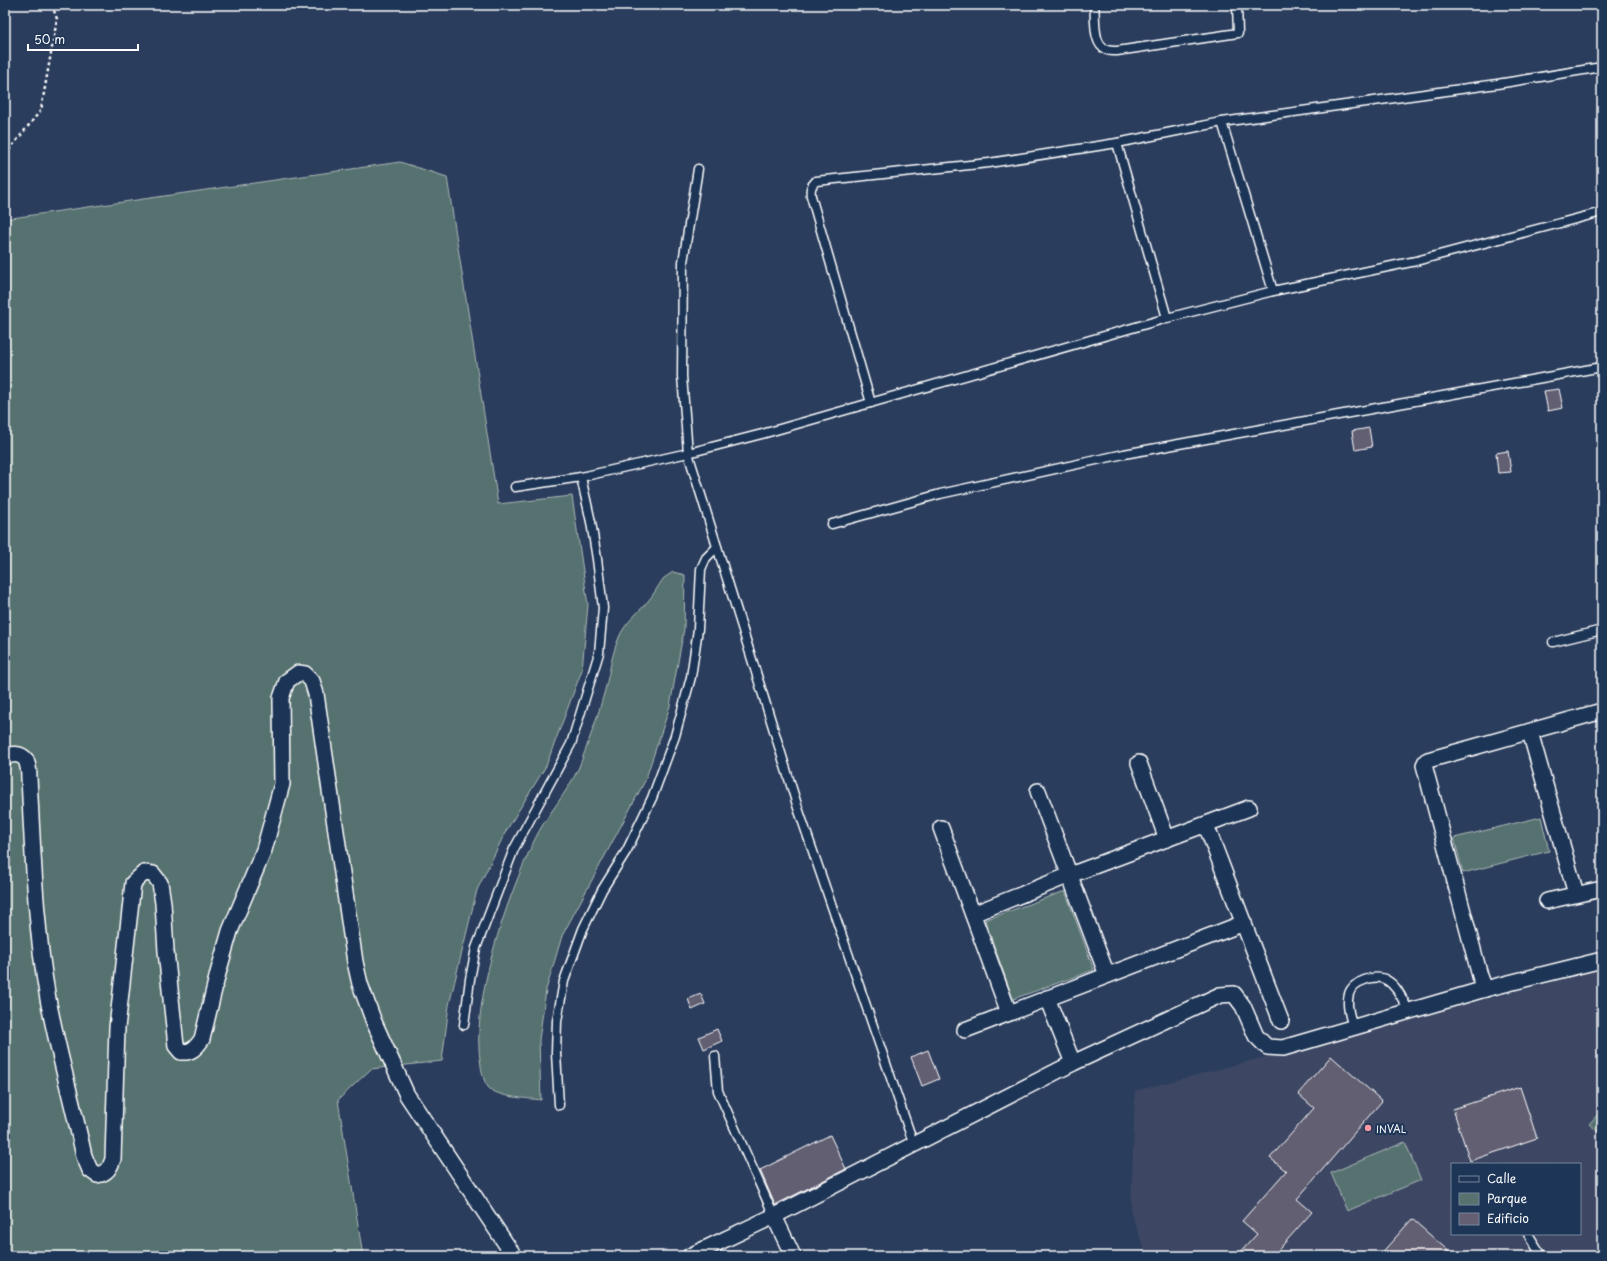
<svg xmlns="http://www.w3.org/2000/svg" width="1607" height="1261" font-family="'Playpen Sans',sans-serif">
<rect width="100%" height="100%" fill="#2b3d5d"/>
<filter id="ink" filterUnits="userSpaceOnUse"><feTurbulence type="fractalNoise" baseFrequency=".025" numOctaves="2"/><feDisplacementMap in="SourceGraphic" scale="8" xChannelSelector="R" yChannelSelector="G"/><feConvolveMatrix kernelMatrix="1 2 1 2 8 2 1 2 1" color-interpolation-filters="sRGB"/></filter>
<g filter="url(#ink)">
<!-- built -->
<path fill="#3c4764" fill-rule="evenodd" d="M1602 969V1256H1147L1131 1213 1135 1091ZM1452 1164H1580V1234H1452Z"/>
<!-- green -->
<g fill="#57726f" stroke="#abb8b7">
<polygon points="400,162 447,177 498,504 572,496 588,605 582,670 546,766 506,831 477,890 449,1005 442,1061 371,1069 338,1100 363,1256 5,1256 5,219"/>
<path d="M673 572 685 575 684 629 670 706 645 781 562 936 546 990 539 1040 541 1100C528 1098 497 1098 488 1087 484 1082 482 1073 481 1066 469 1004 507 898 534 841 546 815 567 794 579 767 589 741 598 716 605 690 610 671 612 651 621 633 629 619 639 612 649 600 654 594 658 586 663 579 665 577 670 574 673 572Z"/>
<polygon points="1541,817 1549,851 1463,873 1454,838"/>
<polygon points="1065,891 1094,970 1013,999 985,920"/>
<polygon points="1602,1110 1602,1135 1589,1124"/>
<polygon points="1405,1142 1421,1180 1347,1211 1331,1173"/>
</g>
<!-- building -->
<g fill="#645f73" stroke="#fff">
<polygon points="1559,389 1563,408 1548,411 1544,391"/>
<polygon points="1369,428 1372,447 1355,450 1352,431"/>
<polygon points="1508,451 1511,472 1498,473 1496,453"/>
<polygon points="701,994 705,1004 692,1010 688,999"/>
<polygon points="717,1029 722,1041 704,1049 699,1037"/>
<polygon points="928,1050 939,1079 922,1086 911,1057"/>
<polygon points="1331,1056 1382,1101 1297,1199 1312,1212 1273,1256 1237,1256 1257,1234 1242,1221 1286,1171 1270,1158 1314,1108 1298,1094"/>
<polygon points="1520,1087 1537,1138 1470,1161 1453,1109"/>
<polygon points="830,1135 846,1169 775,1205 760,1170"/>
<polygon points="1412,1219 1454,1256 1379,1256"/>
</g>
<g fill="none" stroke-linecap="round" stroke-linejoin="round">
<defs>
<g id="service">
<path d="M1094 5C1096 18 1092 45 1107 50 1110 51 1114 51 1117 51L1238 33 1237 5"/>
<polyline points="1222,122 1273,291"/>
<polyline points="1117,143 1167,318"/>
<polyline points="698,169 683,262 682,376 688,453 798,808 914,1145"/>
<path d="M871 403 811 196C810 189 811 186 816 181L989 163 1117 143 1222 122 1497 84 1602 67"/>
<polyline points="515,487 581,477 688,453 762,434 1167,318 1273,291 1416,261 1602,212"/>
<polyline points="832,524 940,494 1124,454 1602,367"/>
<polyline points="1553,642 1602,630"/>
<polyline points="464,1025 470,979 476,948 514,849 571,744 599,653 603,608 597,559 591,522 581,477"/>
<path d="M1353 1027C1350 1017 1346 1005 1349 994 1352 981 1377 973 1388 981 1398 987 1403 1001 1409 1011"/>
<polyline points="715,1056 718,1091 774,1216"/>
<polyline points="559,1105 556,1053 557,1021 564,981 583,929 602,890 627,850 652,798 675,736 691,677 698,629 701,569 706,558 717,547"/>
<polyline points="1528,1234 1542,1256"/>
</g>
<g id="minor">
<polyline points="1530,732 1576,894"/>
<path d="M5 758C11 753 21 753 26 760 28 765 29 773 29 778 33 852 35 926 48 999 58 1052 73 1104 84 1156L90 1170 97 1175C107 1173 110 1168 113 1159L117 1028 133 883 144 873 153 874 160 883 163 903 166 951 176 1046 181 1052C191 1053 196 1048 202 1039L218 973 230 931 264 850 282 784 281 698 287 681 298 673 305 674 312 681 316 694 355 962 360 984 374 1022 407 1095 514 1256"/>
<polyline points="1139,763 1167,839"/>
<polyline points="1038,791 1107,975"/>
<polyline points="1206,825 1281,1021"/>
<polyline points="941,828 1009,1013"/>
<polyline points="1547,901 1602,889"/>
<polyline points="973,914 1070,875 1249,808"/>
<polyline points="1485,989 1480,976 1424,765 1426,761 1428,760 1602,711"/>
<polyline points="1047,998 1073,1063"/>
<polyline points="965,1030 1244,923"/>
<polyline points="774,1216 793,1256"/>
<polyline points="690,1256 774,1216 1073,1063 1220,995 1234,994 1243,1006 1256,1036 1267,1047 1283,1048 1485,989 1602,960"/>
</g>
</defs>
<!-- service casing -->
<use href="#service" stroke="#fff" stroke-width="11"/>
<!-- minor casing -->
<use href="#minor" stroke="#fff" stroke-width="18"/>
<!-- path -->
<polyline stroke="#fff" stroke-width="2.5" stroke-dasharray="3 3" stroke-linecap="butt" points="5,155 41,110 57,19 52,5"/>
<!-- service -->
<use href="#service" stroke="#1d3557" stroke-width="8"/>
<!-- minor -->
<use href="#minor" stroke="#1d3557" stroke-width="15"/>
</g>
</g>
<!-- markers -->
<circle fill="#ff9aa2" stroke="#1d3557" stroke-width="1.5" cx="1368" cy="1128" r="4"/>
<g text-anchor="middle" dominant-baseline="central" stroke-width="4" stroke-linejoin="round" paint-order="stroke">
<!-- poi labels -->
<g font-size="10" fill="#fff" stroke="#1d3557" text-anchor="start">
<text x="1376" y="1128">INVAL</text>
</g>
</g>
<!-- margin -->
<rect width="1607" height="1261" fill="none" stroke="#1d3557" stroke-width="20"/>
<rect x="10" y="10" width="1587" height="1241" fill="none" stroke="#fff" stroke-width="1.5" filter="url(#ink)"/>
<!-- legend -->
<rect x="1451" y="1163" width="130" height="72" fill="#1d3557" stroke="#77869a"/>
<rect x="1459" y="1176" width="20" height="6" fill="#1d3557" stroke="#77869a"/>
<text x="1487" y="1183" font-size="12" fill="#ffffff">Calle</text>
<rect x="1459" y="1193" width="20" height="12" fill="#57726f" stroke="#77869a"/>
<text x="1487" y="1203" font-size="12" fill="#ffffff">Parque</text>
<rect x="1459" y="1213" width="20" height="12" fill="#645f73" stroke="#77869a"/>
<text x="1487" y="1223" font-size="12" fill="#ffffff">Edificio</text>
<!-- scale -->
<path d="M28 44v6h110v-6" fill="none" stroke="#ffffff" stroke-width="2"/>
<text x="34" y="44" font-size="12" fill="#ffffff" stroke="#1d3557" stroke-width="3" paint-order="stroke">50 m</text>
</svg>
